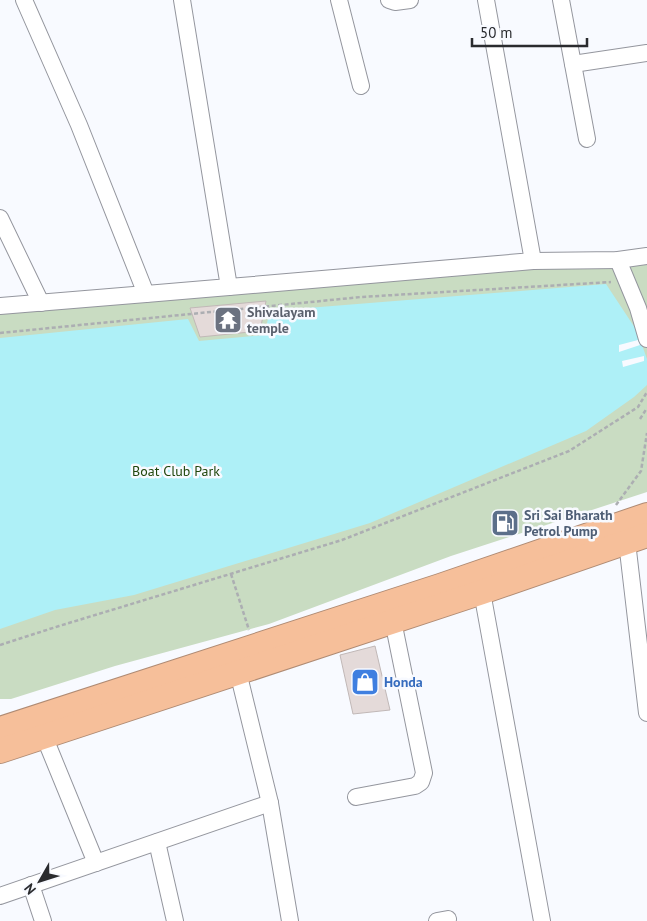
<svg xmlns="http://www.w3.org/2000/svg" width="647" height="921" font-family="'PT Sans',sans-serif">
<rect width="100%" height="100%" fill="#f8faff"/>
<!-- green -->
<polygon fill="#c9dcc2" points="647,259 647,492 451,556 269,624 115,666 11,699 0,699 0,314"/>
<!-- water -->
<polygon fill="#aef0f7" points="606,284 637,331 647,359 647,385 634,397 586,431 370,523 134,595 55,610 0,629 0,338 188,319 199,341 264,335 270,311"/>
<!-- pier -->
<g fill="#f8faff">
<polygon points="638,340 640,345 619,352 619,345"/>
<polygon points="644,356 644,361 623,367 622,361"/>
</g>
<!-- building -->
<g fill="#e4dad9" stroke="#c1b8b7">
<polygon points="266,301 260,331 200,337 190,308"/>
<polygon points="375,646 390,710 353,714 340,655"/>
</g>
<g fill="none" stroke-linecap="round" stroke-linejoin="round">
<defs>
<g id="minor">
<polyline points="339,0 361,86"/>
<polyline points="389,0 395,2 410,0"/>
<polyline points="561,0 587,139"/>
<polyline points="573,64 647,53"/>
<polyline points="0,218 41,303"/>
<polyline points="618,260 638,308 647,339"/>
<polyline points="533,261 618,260 647,256"/>
<polyline points="229,287 533,261 486,0"/>
<polyline points="146,294 229,287 182,0"/>
<polyline points="0,306 146,294 79,125 24,0"/>
<polyline points="624,534 627,542 647,713"/>
<polyline points="482,592 542,921"/>
<polyline points="238,672 270,803 290,921"/>
<polyline points="44,736 96,863"/>
<polyline points="356,797 415,786 421,782 424,773 393,621"/>
<polyline points="157,842 175,921"/>
<polyline points="31,885 43,921"/>
<polyline points="0,896 270,803"/>
<polyline points="437,921 448,919"/>
</g>
<g id="highway">
<polyline points="0,729 440,586 647,515"/>
<polyline points="0,751 482,592 647,535"/>
</g>
</defs>
<!-- minor casing -->
<use href="#minor" stroke="#94969e" stroke-width="18"/>
<!-- highway casing -->
<use href="#highway" stroke="#af8b74" stroke-width="26"/>
<!-- path -->
<g stroke="#acaeb2" stroke-width="2.5" stroke-dasharray="4 2.5" stroke-linecap="butt">
<polyline points="0,333 361,297 611,282"/>
<polyline points="640,419 647,408"/>
<polyline points="616,505 641,471 647,433"/>
<polyline points="231,574 249,630"/>
<polyline points="0,645 59,626 342,540 569,451 638,407 647,392"/>
</g>
<!-- minor -->
<use href="#minor" stroke="#fff" stroke-width="16"/>
<!-- highway -->
<use href="#highway" stroke="#f6bf9a" stroke-width="24"/>
</g>
<!-- icons -->
<defs>
<symbol id="temple-square" viewBox="-11 -11 22 22"><rect x="-9" y="-9" width="18" height="18" rx="4" fill="#6b7280" stroke="#f8faff"/><path d="M0-6L5-2H3V0L6.5 2.5H4V6H1.5V3h-3V6H-4V2.5H-6.5L-3 0V-2H-5Z" fill="#fff"/></symbol>
<symbol id="fuel-square" viewBox="-11 -11 22 22"><rect x="-9" y="-9" width="18" height="18" rx="4" fill="#5c6f8a" stroke="#f8faff"/><path d="M-5.5-6h7V0h2V4h1.3V-2.5L3-4.5l.8-.8L6-3V5H2.5V1h-1V6h-7ZM-4.2-4.7v3.2H.2V-4.7Z" fill="#fff"/></symbol>
<symbol id="shop-square" viewBox="-11 -11 22 22"><rect x="-9" y="-9" width="18" height="18" rx="4" fill="#3f7fe0" stroke="#f8faff"/><path d="M-5-2.5h2.3a2.7 3.5 0 0 1 5.4 0H5L5.5 6h-11ZM-1.5-2.5h3a1.5 2.3 0 0 0-3 0Z" fill="#fff"/></symbol>
</defs>
<g fill-rule="evenodd">
<use href="#temple-square" x="212" y="304" width="32" height="32"/>
<use href="#fuel-square" x="489" y="507" width="32" height="32"/>
<use href="#shop-square" x="349" y="666" width="32" height="32"/>
</g>
<g text-anchor="middle" dominant-baseline="central" stroke-width="5" stroke-linejoin="round" paint-order="stroke">
<!-- worship labels -->
<g font-size="14" font-weight="bold" fill="#5b616d" stroke="#f8faff" text-anchor="start">
<text x="247" y="312">Shivalayam<tspan x="247" dy="16">temple</tspan></text>
</g>
<!-- park labels -->
<g font-size="14" fill="#20460c" stroke="#f8faff">
<text x="176" y="471">Boat Club Park</text>
</g>
<!-- service labels -->
<g font-size="14" font-weight="bold" fill="#4e5e75" stroke="#f8faff" text-anchor="start">
<text x="524" y="515">Sri Sai Bharath<tspan x="524" dy="16">Petrol Pump</tspan></text>
</g>
<!-- shop labels -->
<g font-size="14" font-weight="bold" fill="#366cbe" stroke="#f8faff" text-anchor="start">
<text x="384" y="682">Honda</text>
</g>
</g>
<!-- north arrow -->
<g transform="translate(40 881) rotate(231)" stroke="#f8faff" stroke-width="4" paint-order="stroke">
<path d="M0-4L9 19L0 12L-9 19Z" fill="#2a2b2e"/>
<text y="-8" font-size="14" font-weight="bold" text-anchor="middle" fill="#2a2b2e">N</text>
</g>
<!-- scale -->
<path d="M472 38v8h115v-8" fill="none" stroke="#2a2b2e" stroke-width="2.5"/>
<text x="480" y="38" font-size="15" fill="#2a2b2e" stroke="#f8faff" stroke-width="4" paint-order="stroke">50 m</text>
</svg>
